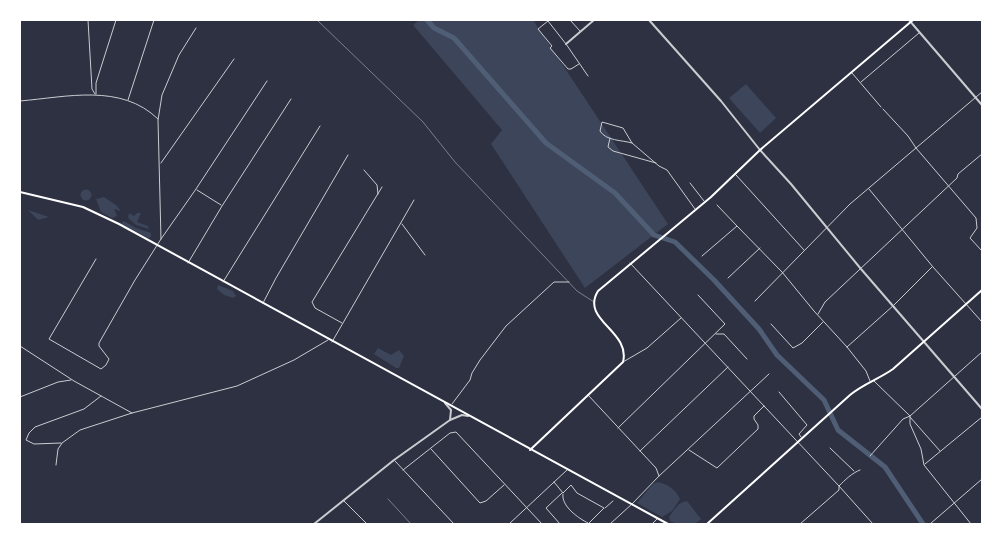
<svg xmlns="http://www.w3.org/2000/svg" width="1002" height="544" font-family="Mulish,sans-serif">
<rect width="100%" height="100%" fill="#2d3142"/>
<!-- green -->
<g fill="#3c4559">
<polygon points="419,20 533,20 668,224 585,288 491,144 502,130 413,25"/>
<polygon points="746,84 776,118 760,133 729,98"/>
<circle cx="86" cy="195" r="5.5"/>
<polygon points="104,197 116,205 121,211 114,209 117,216 112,218 101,212 96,199"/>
<polygon points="28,210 49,217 38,220"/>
<polygon points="129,213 134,216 137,213 141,213 137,222 148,226 149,229 136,225 128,218"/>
<polygon points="124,221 136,228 151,233 151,237 148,238 123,225 121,223"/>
<polygon points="218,285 233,291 236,296 233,298 224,295 217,289"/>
<polygon points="378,348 391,355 399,350 404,356 399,368 396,368 374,354"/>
<path d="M658 482C669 485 675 489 680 499L672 511 662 517 637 503 653 484Z"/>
<path d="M687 501 701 519C695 527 679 526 670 521L669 517C674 510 678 502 687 501Z"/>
</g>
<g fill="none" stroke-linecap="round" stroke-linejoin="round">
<!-- river -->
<polyline stroke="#4f5d75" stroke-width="5" points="427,20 434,28 454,38 546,143 615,193 654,235 675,242 714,280 759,329 777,355 824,400 838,430 885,467 923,524"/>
<!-- service -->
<g stroke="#caccd0" stroke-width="0.5">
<polyline points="317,20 423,122 455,162 577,291 594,302"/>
<polyline points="388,499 411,524"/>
</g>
<!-- minor -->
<g stroke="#caccd0" stroke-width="1">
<polyline points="88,20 92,89 95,94"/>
<polyline points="570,20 580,31"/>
<polyline points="579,64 571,69 568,69 550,48 552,46 538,29 548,21 566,44 588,76"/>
<polyline points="852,73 881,107"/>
<polyline points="861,82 919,33"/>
<polyline points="20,92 20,135"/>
<polyline points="96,94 96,83 116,20"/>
<polyline points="128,100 154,20"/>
<path d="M20 101C67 97 121 83 158 119"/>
<polyline points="883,109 908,136 916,148 976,218 977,228 970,238 982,251"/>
<polyline points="610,138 608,147 613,151 656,163"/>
<path d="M632 143C622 140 606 141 600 131L602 122 623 128 632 143 659 166 667 170 695 209"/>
<polyline points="161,163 234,59"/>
<polyline points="364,170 377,185 378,194"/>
<polyline points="736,175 804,250"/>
<polyline points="690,183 704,201"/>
<polyline points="869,189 933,267 982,322"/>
<polyline points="197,190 221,205"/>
<polyline points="717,205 737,226"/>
<polyline points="402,224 425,255"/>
<polyline points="161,239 158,120 162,95 179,55 196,28"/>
<polyline points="702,256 737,226 782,272 814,311 847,347 866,371 870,381"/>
<polyline points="96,259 49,339 101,369 106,365 109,359 99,346 99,343 135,280 161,239 196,189 267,81"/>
<polyline points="188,263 222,206 291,99"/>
<polyline points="630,263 839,486 873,524"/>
<polyline points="728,278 760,248"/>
<polyline points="223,282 320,126"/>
<polyline points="755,301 850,204 982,92"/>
<polyline points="263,303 276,278 348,155"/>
<polyline points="818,314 825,302 957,178 958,174 982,154"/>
<polyline points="342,323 315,308 312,302 382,187"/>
<polyline points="771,324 793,348 802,343 823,322"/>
<polyline points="716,334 724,334 747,359"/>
<polyline points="332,342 414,200"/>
<polyline points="20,346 74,381 132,413"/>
<polyline points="847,347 894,305 932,267"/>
<polyline points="623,362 647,348 681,318"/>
<polyline points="874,381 910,416 910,424 921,449 924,465 971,524"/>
<polyline points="779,392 807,425 799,434 801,437"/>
<polyline points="588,395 656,468 659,476"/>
<polyline points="20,397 58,382 71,380"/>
<polyline points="452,404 470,380 472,373 480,360 506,326 554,282 569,282"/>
<polyline points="910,417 940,451"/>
<polyline points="618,428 725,324 698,295"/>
<polyline points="61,443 34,444 26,440 29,433 35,427 84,409 101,396"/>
<polyline points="830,448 854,471"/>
<polyline points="431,449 480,503 486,501 504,485"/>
<polyline points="689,450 717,468 758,429 758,425 754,419 754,416 764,406"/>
<polyline points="640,451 728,367"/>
<polyline points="870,456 903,419 910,416 982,352"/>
<polyline points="395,461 454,524"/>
<polyline points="925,464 982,417"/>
<polyline points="56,465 58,449 62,443 80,430 132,413 237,386 294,360 328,340"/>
<polyline points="403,470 450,433 456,432 542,524"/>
<polyline points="554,482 563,493 571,485 577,493 604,508 588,524"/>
<path d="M563 494C561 506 578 518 588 523"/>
<polyline points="344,501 367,524"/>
<polyline points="605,508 613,501"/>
<polyline points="509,524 567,470"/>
<polyline points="560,524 546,508 562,493"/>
<polyline points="610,524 632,504 659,476 769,374"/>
<polyline points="652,524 657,519"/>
<path d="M800 524 839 490V486C845 480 852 473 860 470"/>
<polyline points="930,524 982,479"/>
</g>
<!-- tertiary -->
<g stroke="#caccd0" stroke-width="2">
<polyline points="649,20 721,101 760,150 791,184 861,269 982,409"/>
<polyline points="909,20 982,105"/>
<polyline points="566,44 594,20"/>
<polyline points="445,403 451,410 450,420"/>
<polyline points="314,524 394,460 450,420 462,415 468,416"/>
</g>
<!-- secondary -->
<g stroke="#fff" stroke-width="2">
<polyline points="20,192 83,207 119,224 668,524"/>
<path d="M530 450 623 362C631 331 580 320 598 291L711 197 760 150 913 20"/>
<path d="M707 524 850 395C863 384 879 379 893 369L982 290"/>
</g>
</g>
<!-- border -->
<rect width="1002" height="544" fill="none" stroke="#ffffff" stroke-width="42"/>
</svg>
